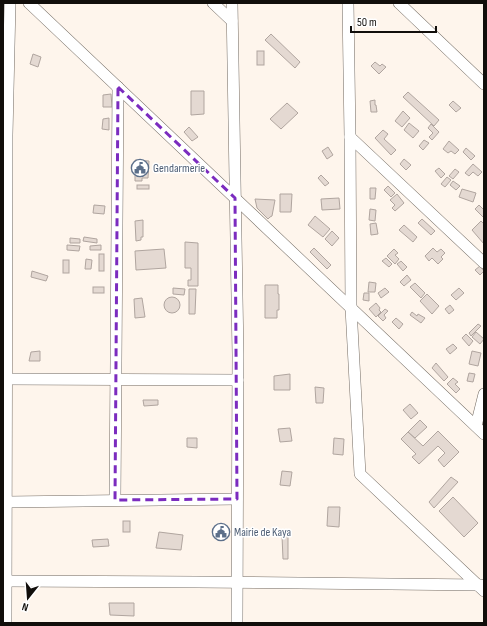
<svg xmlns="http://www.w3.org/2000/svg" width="487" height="626" font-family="'Sofia Sans Condensed',sans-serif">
<rect width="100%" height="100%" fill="#fef5ec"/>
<!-- building -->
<g fill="#e4d9d2" stroke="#b0a59f">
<polygon points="271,34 300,62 295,68 265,40"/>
<rect x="257" y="51" width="7" height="14"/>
<polygon points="33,54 41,57 38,67 30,64"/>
<polygon points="375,62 380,66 382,64 386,67 379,74 371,66"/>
<polygon points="191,91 204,91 204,114 191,115"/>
<polygon points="408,92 439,120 434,126 403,97"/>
<polygon points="111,94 112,107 103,107 103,95"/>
<polygon points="375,100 375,105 376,105 377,112 371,112 370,101"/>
<polygon points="453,101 461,108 456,112 449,105"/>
<polygon points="287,103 298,113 281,129 270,119"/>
<polygon points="403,111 410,118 402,127 395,121"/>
<polygon points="109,118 109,130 102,129 103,119"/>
<polygon points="409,123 419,131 413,138 404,130"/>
<polygon points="431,124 439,132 432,140 429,137 433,133 428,128"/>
<polygon points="189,127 198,137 192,141 184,132"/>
<polygon points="383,130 388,134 384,139 396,150 391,155 375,138"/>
<polygon points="424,140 429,143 423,150 419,146"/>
<polygon points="449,141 459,150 455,154 451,151 448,153 443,149"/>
<polygon points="328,147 333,155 327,159 322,151"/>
<polygon points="466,148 475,156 471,160 463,152"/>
<polygon points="404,159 411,165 406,170 400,164"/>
<polygon points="135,160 149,161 148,178 142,178 142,181 135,181"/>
<polygon points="473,164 482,172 478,176 473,172 469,176 465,173"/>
<polygon points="439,168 445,174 441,178 435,171"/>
<polygon points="455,169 459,172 453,179 449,176"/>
<polygon points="321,175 329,183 325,186 318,178"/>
<polygon points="447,177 451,180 445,187 441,184"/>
<polygon points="453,181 460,186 456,190 450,185"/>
<rect x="137" y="185" width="12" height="4"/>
<polygon points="388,186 395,193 391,197 384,190"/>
<polygon points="370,188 376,188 375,199 370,199"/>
<polygon points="462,189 476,193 473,202 459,197"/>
<polygon points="280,194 292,194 291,212 280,212"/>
<polygon points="397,194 404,203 395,211 392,208 395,205 390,200"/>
<polygon points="339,198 340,209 322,210 321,199"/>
<polygon points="255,199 275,200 272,216 270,217 268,219 257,208"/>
<polygon points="94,205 105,206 104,214 93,213"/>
<polygon points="479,205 484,210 484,218 475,209"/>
<polygon points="370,209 376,210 375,221 369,220"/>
<polygon points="315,216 330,229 323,237 308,225"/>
<polygon points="422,219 435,231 431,235 418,223"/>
<polygon points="143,220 143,237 141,237 141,240 136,241 135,221"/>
<polygon points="481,221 484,224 484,244 472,230"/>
<polygon points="376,223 378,234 371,235 370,224"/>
<polygon points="404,225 417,237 413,242 399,230"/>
<polygon points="332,231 339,238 332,246 325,239"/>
<polygon points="84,237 97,239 97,243 83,241"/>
<polygon points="70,238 80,239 80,243 70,243"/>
<polygon points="185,242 198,243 198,286 188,286 188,280 191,280 191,268 185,268"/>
<polygon points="67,245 80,246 79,251 67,250"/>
<polygon points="101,245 101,250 90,250 90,246"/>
<polygon points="314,248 331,265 327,269 310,252"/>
<polygon points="433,248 437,252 441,249 445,253 441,257 443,259 438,264 432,258 429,261 425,256"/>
<polygon points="164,249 166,268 136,270 135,251"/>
<polygon points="394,249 398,253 395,255 399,259 395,264 387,256"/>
<rect x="99" y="254" width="5" height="17"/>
<polygon points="386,258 392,264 389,267 382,261"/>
<polygon points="86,259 92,260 91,269 85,269"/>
<rect x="63" y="260" width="6" height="13"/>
<polygon points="401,261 407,267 403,271 397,264"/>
<polygon points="480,266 484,271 480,275 475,270"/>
<polygon points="32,271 48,276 46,281 31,277"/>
<polygon points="407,275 411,280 404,286 400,282"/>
<polygon points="369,282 376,283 375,292 368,292"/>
<polygon points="415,283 425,293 421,298 410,287"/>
<polygon points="265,285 278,285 278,294 279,294 279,310 277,310 277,318 265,318"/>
<rect x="93" y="287" width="11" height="6"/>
<polygon points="173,288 185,289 184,295 173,294"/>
<polygon points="385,288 389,292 381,298 378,293"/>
<polygon points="459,288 464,293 456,300 451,295"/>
<polygon points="189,289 196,289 195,314 189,314"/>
<polygon points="364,293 369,293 369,301 363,300"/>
<polygon points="427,294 439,306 432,314 420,301"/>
<circle cx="172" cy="305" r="8"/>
<polygon points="142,298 145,317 135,318 134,299"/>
<polygon points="376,303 380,308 379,310 381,312 376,317 369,309"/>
<polygon points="450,305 454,310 449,314 445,309"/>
<polygon points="385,309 388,311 384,315 386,318 383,321 378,316"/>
<polygon points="412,312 417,316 418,314 425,318 421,323 410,315"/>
<polygon points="396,318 403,324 399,329 392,322"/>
<polygon points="478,324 481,326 471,336 469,333"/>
<polygon points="476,332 484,339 480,344 472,337"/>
<polygon points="466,334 473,341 469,346 462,338"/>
<polygon points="453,344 457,348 450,354 446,349"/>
<polygon points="40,351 40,361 29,361 31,352"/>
<polygon points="472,351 481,353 478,366 469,364"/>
<polygon points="436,363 448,377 444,381 432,368"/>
<polygon points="469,373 475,374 473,382 467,381"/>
<polygon points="290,374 290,390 274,390 274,376"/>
<polygon points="453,378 458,382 455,384 460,389 456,393 447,384"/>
<polygon points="315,387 324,388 323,403 316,403"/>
<polygon points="143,400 158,400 158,405 144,406"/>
<polygon points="410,404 418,413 411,419 403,410"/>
<polygon points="420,420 427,427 415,438 408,432"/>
<polygon points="290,428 292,441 280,442 278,429"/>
<polygon points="438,431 459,452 444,467 438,460 445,453 438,446 419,464 412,457 416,454 401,439 408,432 423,446"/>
<polygon points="187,438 197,438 197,448 187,447"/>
<polygon points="334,438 344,439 343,455 333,454"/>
<polygon points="282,471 292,472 290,486 280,485"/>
<polygon points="451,477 458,482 434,508 429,502"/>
<polygon points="453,497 478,523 464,537 439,511"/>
<polygon points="328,507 340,507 339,527 327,526"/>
<rect x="123" y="521" width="7" height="11"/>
<polygon points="159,532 183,535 181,550 156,548"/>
<polygon points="282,536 288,536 288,559 283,559"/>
<polygon points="108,539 109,546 93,547 92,540"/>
<polygon points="109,603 134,603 134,616 110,615"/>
</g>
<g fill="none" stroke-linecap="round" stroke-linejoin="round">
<defs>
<g id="minor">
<polyline points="29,3 484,434"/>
<polyline points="213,3 232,21"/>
<polyline points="232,3 238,355 237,623"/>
<polyline points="348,3 350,137 351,308 360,474 484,591"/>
<polyline points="399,3 484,84"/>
<polyline points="350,137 484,263"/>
<polyline points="3,379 238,380"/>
<polyline points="476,426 484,394"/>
<polyline points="115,500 118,87"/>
<polyline points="7,502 237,499"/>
<polyline points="3,581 197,582 481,585"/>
<polyline points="6,623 7,135 10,3"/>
</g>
</defs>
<!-- minor casing -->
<use href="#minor" stroke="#746c64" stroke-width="12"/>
<!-- minor -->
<use href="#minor" stroke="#fff" stroke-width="11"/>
</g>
<!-- marked area -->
<path fill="none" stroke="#7b2cbf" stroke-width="3" stroke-dasharray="8 5" stroke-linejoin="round" d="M118 87 235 198 237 499 115 500Z"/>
<!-- icons -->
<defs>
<symbol id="civic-ring" viewBox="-11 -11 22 22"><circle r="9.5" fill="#fff" stroke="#5c6f8a" stroke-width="1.5"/><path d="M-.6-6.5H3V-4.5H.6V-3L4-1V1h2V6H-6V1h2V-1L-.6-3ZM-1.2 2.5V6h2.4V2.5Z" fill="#5c6f8a"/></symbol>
</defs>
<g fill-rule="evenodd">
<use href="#civic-ring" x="130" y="158" width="20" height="20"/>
<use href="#civic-ring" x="211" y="522" width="20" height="20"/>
</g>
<g text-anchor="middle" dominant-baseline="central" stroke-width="3" stroke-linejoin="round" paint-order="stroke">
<!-- service labels -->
<g font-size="12" fill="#4e5e75" stroke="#fff" text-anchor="start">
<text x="153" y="168">Gendarmerie</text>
<text x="234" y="532">Mairie de Kaya</text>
</g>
</g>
<!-- border -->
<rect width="487" height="626" fill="none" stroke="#110e0b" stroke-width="8"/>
<!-- north arrow -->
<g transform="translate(28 598) rotate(197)" stroke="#ffffff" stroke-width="3" paint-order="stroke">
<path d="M0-3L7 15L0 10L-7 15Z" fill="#110e0b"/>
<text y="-6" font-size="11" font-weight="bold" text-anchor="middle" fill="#110e0b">N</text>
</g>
<!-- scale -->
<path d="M351 26v6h85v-6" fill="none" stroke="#110e0b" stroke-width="2"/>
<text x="357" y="26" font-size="12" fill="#110e0b" stroke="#ffffff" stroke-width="3" paint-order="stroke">50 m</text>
</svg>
